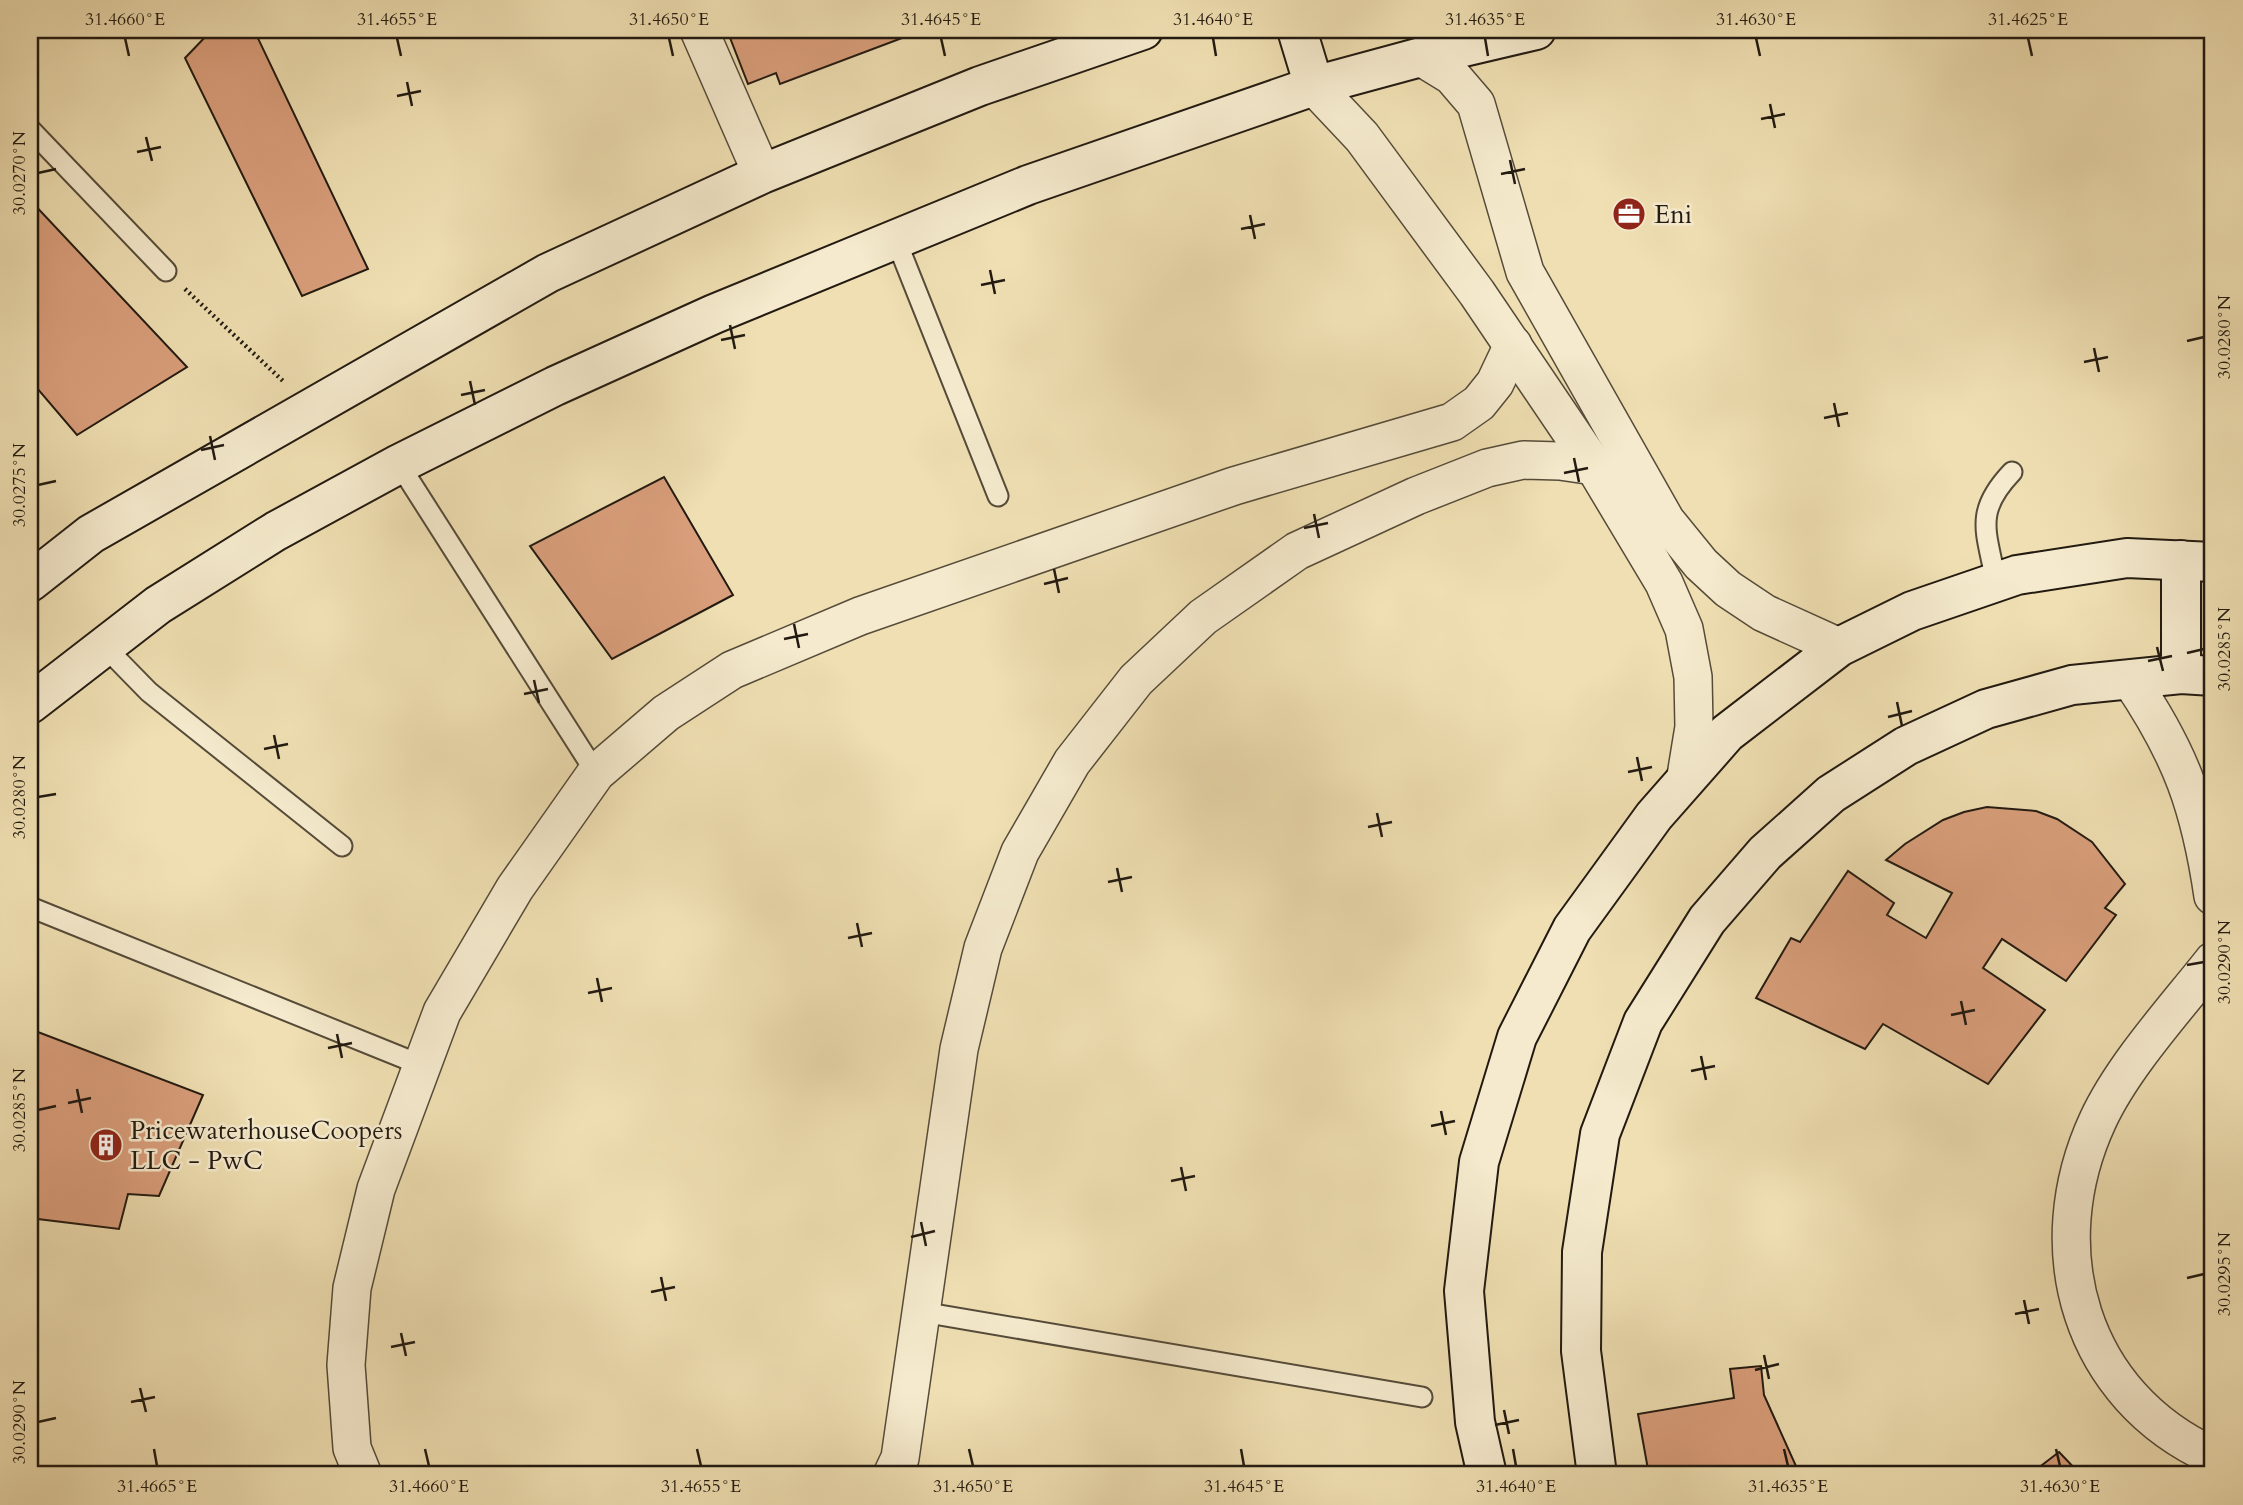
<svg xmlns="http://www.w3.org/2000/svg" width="2243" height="1505" font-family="Cardo,serif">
<rect width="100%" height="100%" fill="#efdfb2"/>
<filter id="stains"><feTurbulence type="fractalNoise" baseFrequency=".00286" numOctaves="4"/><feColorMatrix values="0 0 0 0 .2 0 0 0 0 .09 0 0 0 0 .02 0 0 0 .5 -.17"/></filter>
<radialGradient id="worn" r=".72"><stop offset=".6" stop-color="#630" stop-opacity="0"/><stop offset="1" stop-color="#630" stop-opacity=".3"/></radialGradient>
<!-- building -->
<g fill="#d99e7b" stroke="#221a11" stroke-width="2">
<polygon points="222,30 254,30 368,269 302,296 185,58 210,32"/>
<polygon points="727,30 918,30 918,32 780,84 776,73 748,84"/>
<polygon points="30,200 187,367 77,435 30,380"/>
<polygon points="664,477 733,595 612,659 530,546"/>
<polygon points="1987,807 2036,811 2057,819 2092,842 2125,884 2105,908 2116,915 2066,981 2002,939 1983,968 2045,1010 1988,1084 1883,1024 1865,1049 1756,998 1791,938 1800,942 1848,871 1894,903 1887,915 1926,938 1952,893 1886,860 1905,844 1943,820 1964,812"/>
<polygon points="30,1029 203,1095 159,1196 128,1194 119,1229 30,1218"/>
<polygon points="1761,1366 1764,1395 1800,1475 1649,1475 1638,1414 1734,1398 1730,1369"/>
<polygon points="2059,1452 2081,1475 2029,1475"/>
</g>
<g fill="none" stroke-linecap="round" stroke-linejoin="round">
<defs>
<g id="lane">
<polyline points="30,129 166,271"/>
<polyline points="896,240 998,496"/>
<polyline points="399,464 596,773"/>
<path d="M1996 582C1987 532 1973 513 2012 472"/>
<polyline points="104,646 149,692 342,846"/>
<polyline points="30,907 421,1065"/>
<polyline points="922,1312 1422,1397"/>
</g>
<g id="street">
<polyline points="699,30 762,174"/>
<polyline points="1421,57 1452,76 1476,104 1525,272 1666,521 1701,564 1728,589 1764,613 1839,647"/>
<polyline points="1314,86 1362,137 1477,293 1594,466 1664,583 1684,629 1693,677 1694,727 1686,776"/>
<path d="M2130 679C2181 754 2200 807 2213 896"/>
<path d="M2213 961C2176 1008 2123 1066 2098 1120 2038 1249 2080 1396 2213 1456"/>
<polyline points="363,1475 352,1448 346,1365 352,1288 376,1189 442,1012 515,888 596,773 666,713 732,670 860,616 1234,486 1452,422 1479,403 1495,383 1513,345"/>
<polyline points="892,1475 900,1458 959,1049 983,948 1020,852 1072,762 1136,680 1203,617 1297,551 1416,496 1487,468 1523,460 1560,461 1594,466"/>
</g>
<g id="secondary">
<polyline points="1297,30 1314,86"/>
<polyline points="2181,560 2181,674"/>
<polyline points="30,582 91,534 548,273 762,174 980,86 1143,30"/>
<polyline points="30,704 158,605 276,531 399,464 555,386 714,314 1028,185 1314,86 1421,57 1536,30"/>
<polyline points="1487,1475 1475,1422 1464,1291 1479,1162 1517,1037 1572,929 1654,816 1727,733 1839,647 1912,611 2017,575 2127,558 2213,562"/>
<polyline points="1597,1475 1581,1351 1582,1252 1600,1134 1643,1022 1707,920 1765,853 1831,794 1906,746 1986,709 2072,685 2181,674 2213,676"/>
</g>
</defs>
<!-- lane casing -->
<use href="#lane" stroke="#554b39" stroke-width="23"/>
<!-- street casing -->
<use href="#street" stroke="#554b39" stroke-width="40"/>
<!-- secondary casing -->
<use href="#secondary" stroke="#221a11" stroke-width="42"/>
<!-- path -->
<polyline stroke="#221a11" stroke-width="4.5" stroke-dasharray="2 3.5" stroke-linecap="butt" points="185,289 283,381"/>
<!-- lane -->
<use href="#lane" stroke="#f5eacd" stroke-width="19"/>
<!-- street -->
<use href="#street" stroke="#f5eacd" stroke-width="37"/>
<!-- secondary -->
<use href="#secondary" stroke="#f5eacd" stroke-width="38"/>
</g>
<!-- ticks -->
<path fill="none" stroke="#221a11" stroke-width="2.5" d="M125 38 129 56M397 38 401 56M669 38 673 56M941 38 945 56M1213 38 1216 56M1485 38 1488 56M1756 38 1760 56M2028 38 2032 56M407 82 412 106M397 96 421 91M1770 104 1775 128M1761 119 1785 114M146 137 152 161M137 152 161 147M1510 160 1515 184M38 173 56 169M1501 174 1525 169M1250 215 1255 239M1241 229 1265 224M990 270 995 294M981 285 1005 280M730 325 735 349M721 340 745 335M2187 341 2204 337M2094 348 2099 372M2084 362 2108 357M470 381 475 405M461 395 485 390M1834 403 1839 427M1824 418 1848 413M210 436 215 460M201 450 224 445M1574 458 1579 482M1564 473 1588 468M38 485 56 481M1314 514 1319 538M1304 528 1328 523M1054 569 1059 593M1044 584 1068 578M794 624 799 648M784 639 808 634M2157 647 2163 671M2187 653 2204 649M2148 661 2172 656M534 680 539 703M524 694 548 689M1897 702 1902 726M1888 717 1912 711M274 735 279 759M264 749 288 744M1637 757 1642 781M1628 772 1652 767M38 797 56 794M1377 813 1382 837M1368 827 1392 822M1117 868 1122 892M1108 882 1132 877M857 923 862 947M848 938 872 933M2187 965 2204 962M597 978 602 1002M588 993 612 988M1961 1001 1966 1025M1951 1015 1975 1010M337 1034 342 1058M328 1048 352 1043M1701 1056 1706 1080M1691 1071 1715 1066M77 1089 82 1113M68 1103 91 1098M38 1110 56 1106M1441 1111 1446 1135M1431 1126 1455 1121M1181 1167 1186 1191M1171 1181 1195 1176M921 1222 926 1246M911 1237 935 1231M661 1277 666 1301M2187 1278 2204 1274M651 1292 675 1287M2024 1300 2029 1324M2015 1314 2039 1309M401 1333 406 1356M391 1347 415 1342M1764 1355 1769 1379M1755 1370 1779 1364M140 1388 146 1412M131 1402 155 1397M1504 1410 1509 1434M38 1422 56 1418M1495 1425 1519 1420M154 1449 157 1466M425 1449 429 1466M697 1449 701 1466M969 1449 973 1466M1241 1449 1244 1466M1513 1449 1516 1466M1784 1449 1788 1466M2056 1449 2060 1466"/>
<!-- icons -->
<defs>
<symbol id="office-disc" viewBox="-11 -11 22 22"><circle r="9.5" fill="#8f2418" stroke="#f5eacd"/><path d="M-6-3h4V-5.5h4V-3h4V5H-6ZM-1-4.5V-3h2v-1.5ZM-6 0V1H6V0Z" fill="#fff"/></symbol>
<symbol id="building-disc" viewBox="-11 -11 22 22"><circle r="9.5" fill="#8f2418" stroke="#f5eacd"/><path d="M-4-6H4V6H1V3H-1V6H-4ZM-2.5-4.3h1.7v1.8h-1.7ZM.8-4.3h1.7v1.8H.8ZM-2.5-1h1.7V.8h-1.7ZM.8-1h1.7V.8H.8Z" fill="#fff"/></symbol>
</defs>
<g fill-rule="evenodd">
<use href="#office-disc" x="1610" y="195" width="38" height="38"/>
<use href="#building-disc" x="87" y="1126" width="38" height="38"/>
</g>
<g text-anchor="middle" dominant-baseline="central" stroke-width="5" stroke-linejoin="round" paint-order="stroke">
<!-- poi labels -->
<g font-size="26" fill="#221a11" stroke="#f5eacd" text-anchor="start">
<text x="1654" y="214">Eni</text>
<text x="130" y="1130">PricewaterhouseCoopers<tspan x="130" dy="30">LLC - PwC</tspan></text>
</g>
</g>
<!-- margin -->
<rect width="2243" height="1505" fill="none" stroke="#efdfb2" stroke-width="77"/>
<rect x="38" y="38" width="2166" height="1428" fill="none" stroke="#221a11" stroke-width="2.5"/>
<g font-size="18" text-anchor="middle" fill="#221a11">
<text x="125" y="25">31.4660°E</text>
<text x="397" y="25">31.4655°E</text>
<text x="669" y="25">31.4650°E</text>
<text x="941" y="25">31.4645°E</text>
<text x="1213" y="25">31.4640°E</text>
<text x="1485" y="25">31.4635°E</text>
<text x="1756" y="25">31.4630°E</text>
<text x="2028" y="25">31.4625°E</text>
<text transform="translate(19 173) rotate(-90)" y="6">30.0270°N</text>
<text transform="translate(2224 337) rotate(-90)" y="6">30.0280°N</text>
<text transform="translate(19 485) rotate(-90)" y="6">30.0275°N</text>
<text transform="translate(2224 649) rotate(-90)" y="6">30.0285°N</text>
<text transform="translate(19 797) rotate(-90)" y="6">30.0280°N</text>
<text transform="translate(2224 962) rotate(-90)" y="6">30.0290°N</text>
<text transform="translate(19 1110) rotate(-90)" y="6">30.0285°N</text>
<text transform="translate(2224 1274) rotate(-90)" y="6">30.0295°N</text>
<text transform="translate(19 1422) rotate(-90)" y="6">30.0290°N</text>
<text x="157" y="1492">31.4665°E</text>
<text x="429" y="1492">31.4660°E</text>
<text x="701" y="1492">31.4655°E</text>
<text x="973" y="1492">31.4650°E</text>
<text x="1244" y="1492">31.4645°E</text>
<text x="1516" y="1492">31.4640°E</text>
<text x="1788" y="1492">31.4635°E</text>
<text x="2060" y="1492">31.4630°E</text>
</g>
<rect width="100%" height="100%" filter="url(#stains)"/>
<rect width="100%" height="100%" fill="url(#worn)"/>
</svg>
